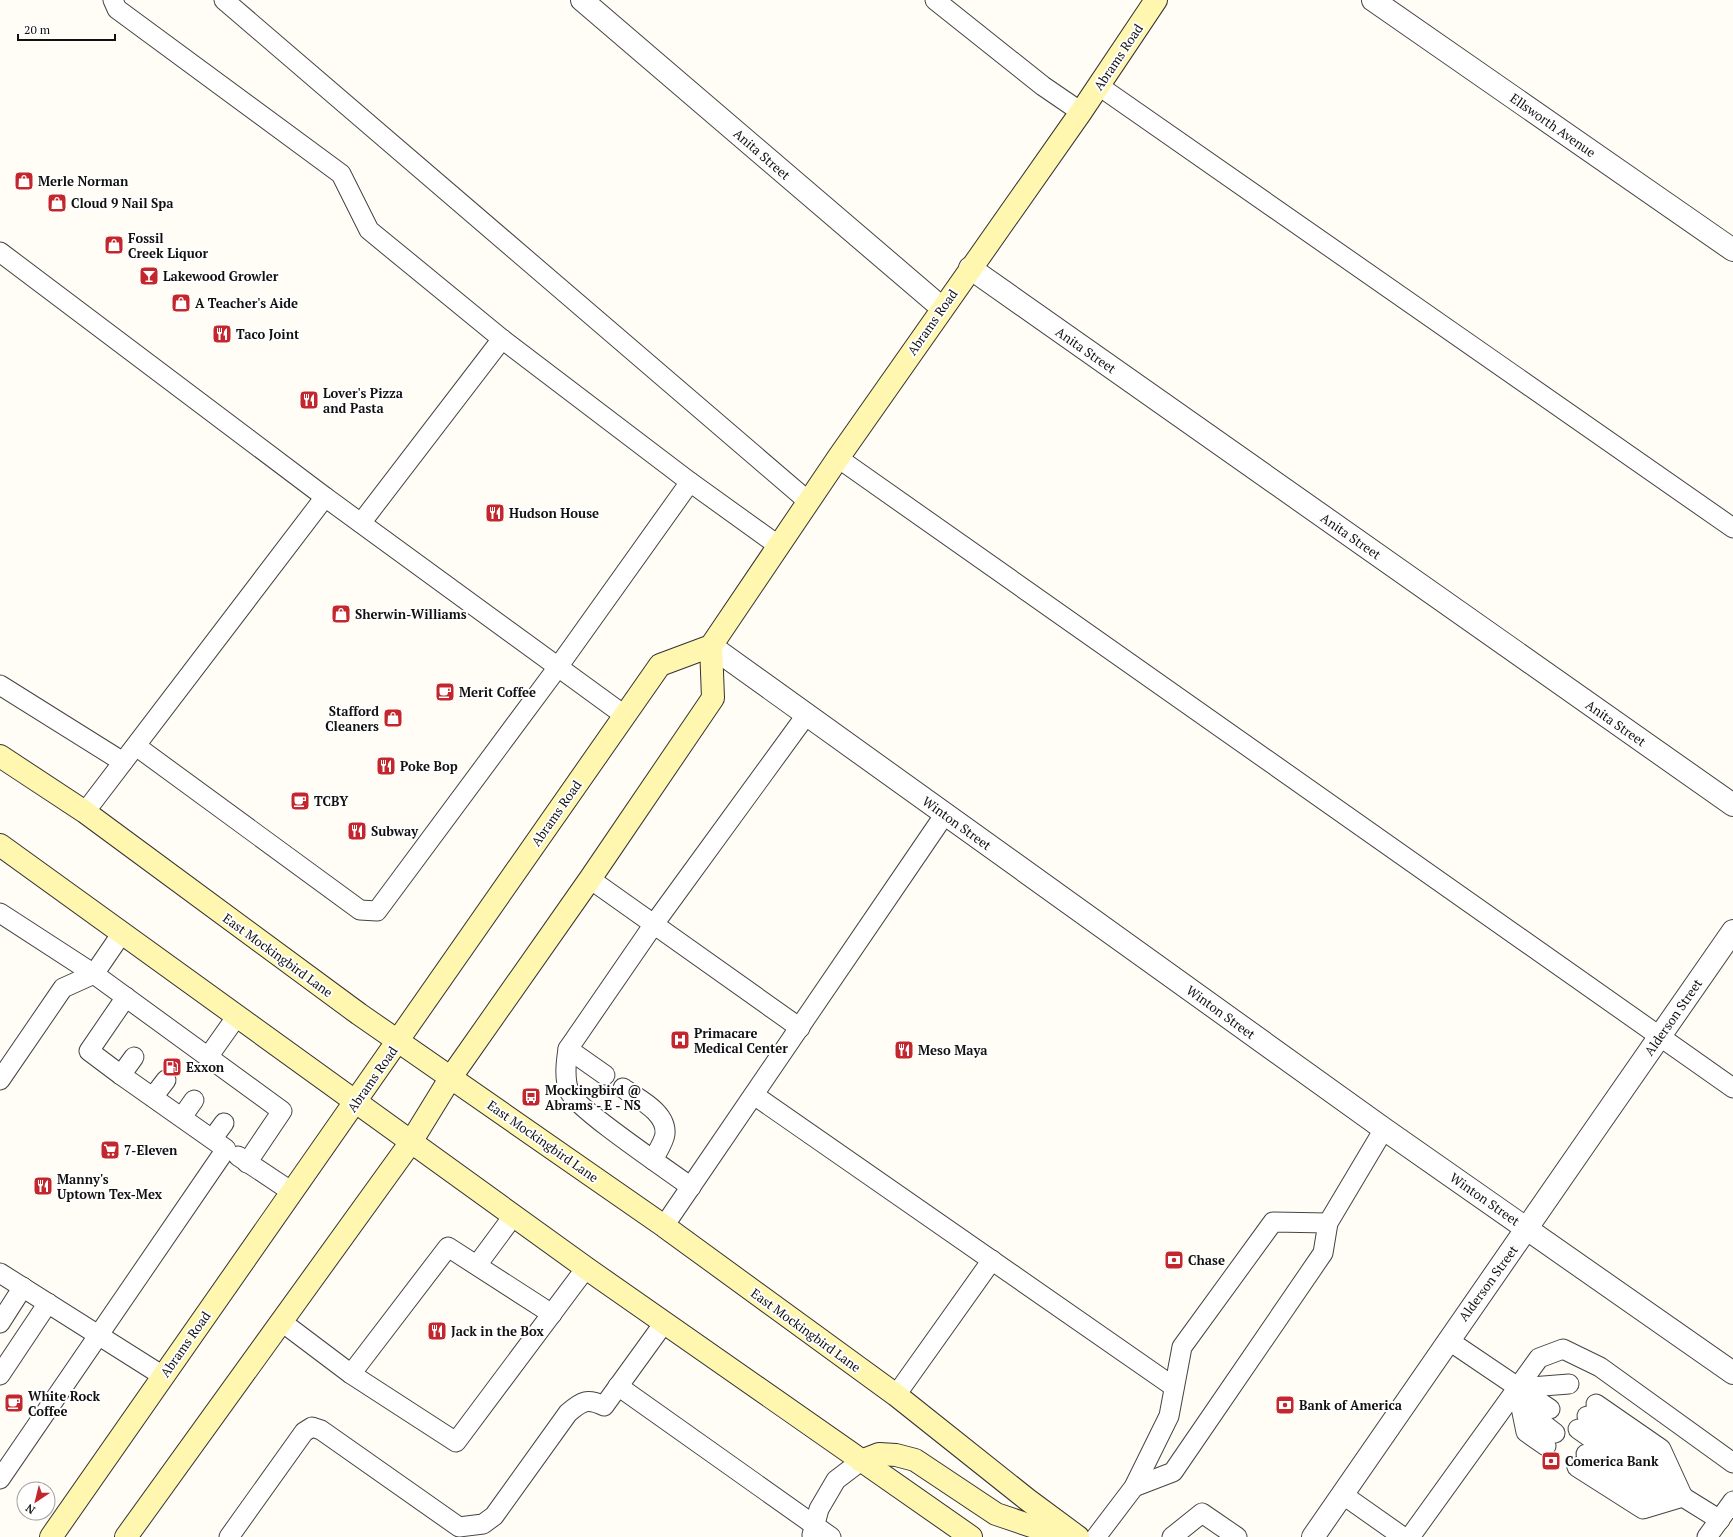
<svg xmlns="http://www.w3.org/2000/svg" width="1733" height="1537" font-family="'PT Serif',serif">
<rect width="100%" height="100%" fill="#fffdf5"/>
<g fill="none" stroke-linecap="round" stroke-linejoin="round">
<defs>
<g id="lane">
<polyline points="113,0 117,9 341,174 369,230 502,339 690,482 558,667 377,911 360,910 136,746"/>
<polyline points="224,0 809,502"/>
<polyline points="935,0 1043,86 1081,112"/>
<polyline points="1099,86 1733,528"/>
<polyline points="0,252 325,497"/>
<polyline points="838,458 1733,1088"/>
<polyline points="690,482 779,546"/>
<polyline points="361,523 502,339"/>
<polyline points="0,685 123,762"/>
<polyline points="85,812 325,497 624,715"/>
<polyline points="590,879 800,1028"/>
<polyline points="0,913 94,974 208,1057 237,1016"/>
<polyline points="568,1049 605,1075"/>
<polyline points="208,1057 282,1111 247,1163"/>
<polyline points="121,1075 134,1057"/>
<polyline points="0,1080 63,988 94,974 122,933"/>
<path d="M623 1088C638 1099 667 1112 665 1134 664 1142 657 1152 653 1160"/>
<polyline points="754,1095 1174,1387"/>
<polyline points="153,1097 166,1080"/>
<polyline points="182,1117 194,1100"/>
<polyline points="213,1138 224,1123"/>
<polyline points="238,1156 292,1192"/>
<path d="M691 1187C672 1173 574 1107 569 1091 564 1078 566 1062 568 1049L654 924 807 714"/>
<polyline points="664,1226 945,814"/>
<polyline points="477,1265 514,1215"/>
<polyline points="0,1273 163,1376"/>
<polyline points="282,1322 351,1374 456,1442 586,1268"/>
<polyline points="0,1323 23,1287"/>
<polyline points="1448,1340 1550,1409"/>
<polyline points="351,1374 448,1247 552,1314"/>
<polyline points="0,1375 48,1303"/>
<polyline points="618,1386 831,1537"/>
<polyline points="1517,1388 1526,1432 1546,1446"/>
<polyline points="1517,1388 1569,1384"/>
<polyline points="896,1395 992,1260"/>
<polyline points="1523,1398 1538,1420 1555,1433"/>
<polyline points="1596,1404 1661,1449 1683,1497"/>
<polyline points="1587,1416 1652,1461 1668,1479"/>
<polyline points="1578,1429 1643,1475 1672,1490"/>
<polyline points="1586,1454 1639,1490 1670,1495"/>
<polyline points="1577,1467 1643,1509 1683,1497 1720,1520"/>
<polyline points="0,1479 226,1149 121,1075 89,1051 126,997"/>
<polyline points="1134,1487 1173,1472 1323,1253 1328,1223 1384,1129"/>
<polyline points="1342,1494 1403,1537"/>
<polyline points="812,1535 819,1509 836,1480 861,1461"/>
<path d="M229 1537 304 1432 312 1427 321 1430 459 1527 483 1524 494 1516 568 1413C582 1401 587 1398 604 1406L664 1323"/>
<polyline points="1096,1537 1134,1487 1169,1416 1182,1347 1273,1222 1328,1223"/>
<polyline points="1172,1537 1202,1513 1237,1537"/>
<polyline points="1410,1537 1539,1358 1563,1349 1600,1367 1733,1463"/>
<polyline points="1707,1537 1733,1501"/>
</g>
<g id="street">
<polyline points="582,0 942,308"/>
<polyline points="1373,0 1733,250"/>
<polyline points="970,268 1733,805"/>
<polyline points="711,646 1384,1129 1733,1373"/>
<path d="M1313 1537C1452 1334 1593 1133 1733 931"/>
</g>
<g id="secondary">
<polyline points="0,756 85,812 359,1014 664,1226 896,1395 1028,1500 1078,1537"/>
<polyline points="0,845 586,1268 971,1537"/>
<polyline points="861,1461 879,1454 896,1455 915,1460 996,1514 1064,1537"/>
<polyline points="51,1537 660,665 711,646 838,458 1081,112 1156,0"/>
<polyline points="126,1537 411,1142 451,1077 590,879 713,698 711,646"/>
</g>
</defs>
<!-- lane casing -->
<use href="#lane" stroke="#444" stroke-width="21"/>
<!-- street casing -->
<use href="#street" stroke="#444" stroke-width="24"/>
<!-- secondary casing -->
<use href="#secondary" stroke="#333" stroke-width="24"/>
<!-- lane -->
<use href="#lane" stroke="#fff" stroke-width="19"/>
<!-- street -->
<use href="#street" stroke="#fff" stroke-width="22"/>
<!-- secondary -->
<use href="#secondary" stroke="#fff6b0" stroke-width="22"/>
</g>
<!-- icons -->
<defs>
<symbol id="shop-square" viewBox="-11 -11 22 22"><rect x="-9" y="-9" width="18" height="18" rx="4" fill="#c4262e" stroke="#fff"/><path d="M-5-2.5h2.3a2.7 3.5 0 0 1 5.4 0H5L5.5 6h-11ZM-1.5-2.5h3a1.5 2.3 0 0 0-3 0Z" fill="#fff"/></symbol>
<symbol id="bar-square" viewBox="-11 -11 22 22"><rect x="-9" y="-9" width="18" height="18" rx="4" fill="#c4262e" stroke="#fff"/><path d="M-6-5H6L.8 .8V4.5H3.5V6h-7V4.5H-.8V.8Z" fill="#fff"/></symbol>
<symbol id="restaurant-square" viewBox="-11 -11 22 22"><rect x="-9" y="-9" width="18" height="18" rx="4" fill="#c4262e" stroke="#fff"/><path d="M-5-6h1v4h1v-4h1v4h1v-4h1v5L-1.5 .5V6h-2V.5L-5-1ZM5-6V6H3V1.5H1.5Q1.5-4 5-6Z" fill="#fff"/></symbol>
<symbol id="cafe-square" viewBox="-11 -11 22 22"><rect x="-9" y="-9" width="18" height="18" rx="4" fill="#c4262e" stroke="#fff"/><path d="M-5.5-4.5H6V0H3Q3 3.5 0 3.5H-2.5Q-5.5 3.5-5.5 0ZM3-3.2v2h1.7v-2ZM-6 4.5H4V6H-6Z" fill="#fff"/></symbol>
<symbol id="hospital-square" viewBox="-11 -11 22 22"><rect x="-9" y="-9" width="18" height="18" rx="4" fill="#c4262e" stroke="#fff"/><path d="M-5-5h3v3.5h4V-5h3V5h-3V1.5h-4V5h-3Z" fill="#fff"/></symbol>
<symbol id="fuel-square" viewBox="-11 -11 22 22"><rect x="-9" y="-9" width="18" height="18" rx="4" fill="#c4262e" stroke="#fff"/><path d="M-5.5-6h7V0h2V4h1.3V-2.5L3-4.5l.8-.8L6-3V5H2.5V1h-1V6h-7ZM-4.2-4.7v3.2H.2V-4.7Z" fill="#fff"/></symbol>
<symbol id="bus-square" viewBox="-11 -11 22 22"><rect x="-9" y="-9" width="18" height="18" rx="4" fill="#c4262e" stroke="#fff"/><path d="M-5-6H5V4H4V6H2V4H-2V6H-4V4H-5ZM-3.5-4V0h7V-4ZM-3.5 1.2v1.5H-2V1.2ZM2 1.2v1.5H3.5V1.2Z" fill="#fff"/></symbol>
<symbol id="supermarket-square" viewBox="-11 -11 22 22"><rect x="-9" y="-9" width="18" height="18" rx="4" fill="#c4262e" stroke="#fff"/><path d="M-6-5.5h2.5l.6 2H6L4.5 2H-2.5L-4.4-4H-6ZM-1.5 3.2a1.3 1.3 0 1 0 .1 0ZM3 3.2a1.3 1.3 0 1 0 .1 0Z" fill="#fff"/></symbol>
<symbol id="bank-square" viewBox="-11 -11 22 22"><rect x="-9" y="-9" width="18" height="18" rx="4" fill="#c4262e" stroke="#fff"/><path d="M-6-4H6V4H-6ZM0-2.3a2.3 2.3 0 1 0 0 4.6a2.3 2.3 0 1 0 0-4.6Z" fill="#fff"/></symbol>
</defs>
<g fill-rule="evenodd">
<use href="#shop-square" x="13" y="170" width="22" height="22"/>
<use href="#shop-square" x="46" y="192" width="22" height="22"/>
<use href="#shop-square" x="103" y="234" width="22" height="22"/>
<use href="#bar-square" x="138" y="265" width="22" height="22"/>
<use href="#shop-square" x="170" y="292" width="22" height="22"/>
<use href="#restaurant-square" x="211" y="323" width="22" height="22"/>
<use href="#restaurant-square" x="298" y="389" width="22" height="22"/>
<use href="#restaurant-square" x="484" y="502" width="22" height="22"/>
<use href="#shop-square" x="330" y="603" width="22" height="22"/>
<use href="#cafe-square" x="434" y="681" width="22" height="22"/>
<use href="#shop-square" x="382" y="707" width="22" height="22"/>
<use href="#restaurant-square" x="375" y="755" width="22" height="22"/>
<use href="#cafe-square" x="289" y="790" width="22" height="22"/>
<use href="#restaurant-square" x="346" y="820" width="22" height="22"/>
<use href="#hospital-square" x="669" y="1029" width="22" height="22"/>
<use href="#restaurant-square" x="893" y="1039" width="22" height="22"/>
<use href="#fuel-square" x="161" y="1056" width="22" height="22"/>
<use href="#bus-square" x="520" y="1086" width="22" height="22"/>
<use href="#supermarket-square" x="99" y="1139" width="22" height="22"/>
<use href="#restaurant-square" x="32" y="1175" width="22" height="22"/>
<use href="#bank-square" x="1163" y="1249" width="22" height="22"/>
<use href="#restaurant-square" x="426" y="1320" width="22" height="22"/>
<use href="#cafe-square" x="3" y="1392" width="22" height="22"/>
<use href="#bank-square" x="1274" y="1394" width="22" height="22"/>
<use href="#bank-square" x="1540" y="1450" width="22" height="22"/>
</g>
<g text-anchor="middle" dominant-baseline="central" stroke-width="4" stroke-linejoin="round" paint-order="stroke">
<!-- street labels -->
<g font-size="13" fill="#111" stroke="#fff">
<text transform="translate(1118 57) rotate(-56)">Abrams Road</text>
<text transform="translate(1553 125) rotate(35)">Ellsworth Avenue</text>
<text transform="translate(762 154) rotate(41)">Anita Street</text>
<text transform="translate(932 322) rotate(-55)">Abrams Road</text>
<text transform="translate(1086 350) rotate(35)">Anita Street</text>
<text transform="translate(1351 536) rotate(35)">Anita Street</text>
<text transform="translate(1616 723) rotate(35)">Anita Street</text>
<text transform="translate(556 813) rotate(-55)">Abrams Road</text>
<text transform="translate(957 823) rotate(36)">Winton Street</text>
<text transform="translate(278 955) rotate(36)">East Mockingbird Lane</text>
<text transform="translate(1221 1012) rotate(36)">Winton Street</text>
<text transform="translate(1673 1017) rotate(-55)">Alderson Street</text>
<text transform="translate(372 1079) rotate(-55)">Abrams Road</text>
<text transform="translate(543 1141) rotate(35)">East Mockingbird Lane</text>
<text transform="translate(1485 1199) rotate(35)">Winton Street</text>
<text transform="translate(1488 1283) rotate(-54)">Alderson Street</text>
<text transform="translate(806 1330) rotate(36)">East Mockingbird Lane</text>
<text transform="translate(185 1344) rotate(-55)">Abrams Road</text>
</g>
<!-- poi labels -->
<g font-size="13" font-weight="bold" fill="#111" stroke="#fff" text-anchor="start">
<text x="38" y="181">Merle Norman</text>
<text x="71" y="203">Cloud 9 Nail Spa</text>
<text x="128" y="238">Fossil<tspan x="128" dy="15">Creek Liquor</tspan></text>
<text x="163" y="276">Lakewood Growler</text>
<text x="195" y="303">A Teacher's Aide</text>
<text x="236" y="334">Taco Joint</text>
<text x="323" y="393">Lover's Pizza<tspan x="323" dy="15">and Pasta</tspan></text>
<text x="509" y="513">Hudson House</text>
<text x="355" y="614">Sherwin-Williams</text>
<text x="459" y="692">Merit Coffee</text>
<text x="379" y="711" text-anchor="end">Stafford<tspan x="379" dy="15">Cleaners</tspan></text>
<text x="400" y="766">Poke Bop</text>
<text x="314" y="801">TCBY</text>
<text x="371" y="831">Subway</text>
<text x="694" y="1033">Primacare<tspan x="694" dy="15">Medical Center</tspan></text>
<text x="918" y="1050">Meso Maya</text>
<text x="186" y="1067">Exxon</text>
<text x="545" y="1090">Mockingbird @<tspan x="545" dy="15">Abrams - E - NS</tspan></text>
<text x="124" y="1150">7-Eleven</text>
<text x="57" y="1179">Manny's<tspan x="57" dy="15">Uptown Tex-Mex</tspan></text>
<text x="1188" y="1260">Chase</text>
<text x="451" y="1331">Jack in the Box</text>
<text x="28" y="1396">White Rock<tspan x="28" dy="15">Coffee</tspan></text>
<text x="1299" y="1405">Bank of America</text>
<text x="1565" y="1461">Comerica Bank</text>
</g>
</g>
<!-- north arrow -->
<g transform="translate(36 1501) rotate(215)"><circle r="19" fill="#ffffff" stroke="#a0a0a0"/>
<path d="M0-3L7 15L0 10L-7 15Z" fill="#c4262e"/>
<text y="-6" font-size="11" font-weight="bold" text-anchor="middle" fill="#111111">N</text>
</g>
<!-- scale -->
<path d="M18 34v6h97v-6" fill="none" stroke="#111111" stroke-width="2"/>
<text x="24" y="34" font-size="12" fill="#111111" stroke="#ffffff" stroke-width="3" paint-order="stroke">20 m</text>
</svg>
